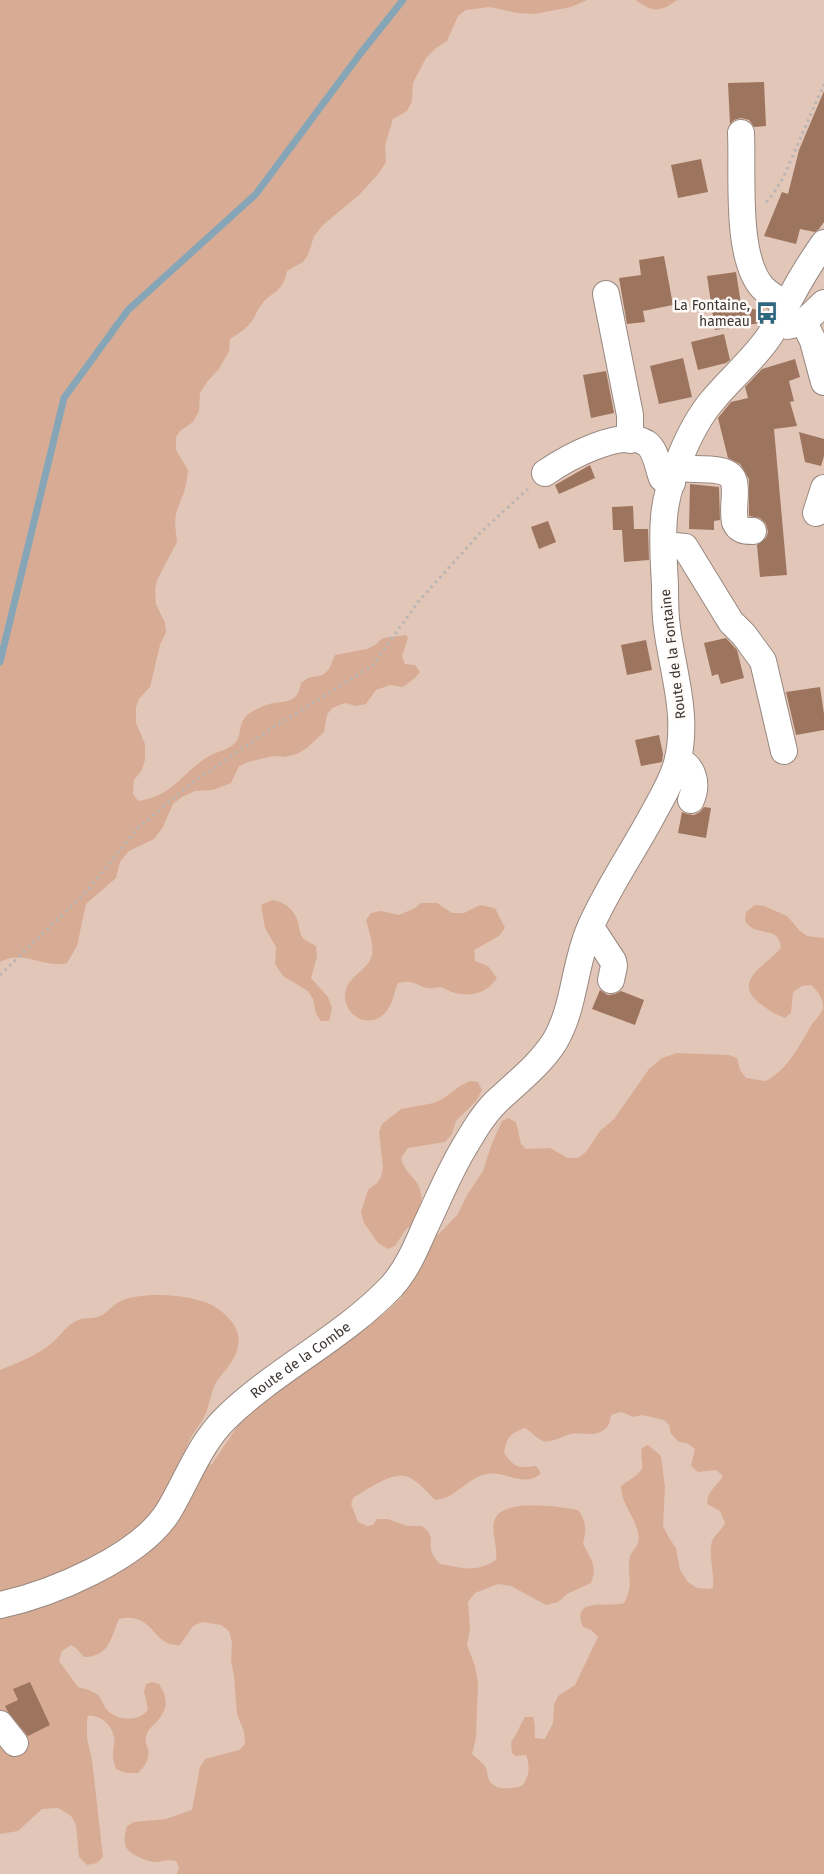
<svg xmlns="http://www.w3.org/2000/svg" width="824" height="1874" font-family="'Fira Sans',sans-serif">
<rect width="100%" height="100%" fill="#fefbf9"/>
<!-- green -->
<rect fill="#e2c6b8" x="0" y="0" width="824" height="1874"/>
<!-- forest -->
<g fill="#d8ac94" fill-rule="evenodd">
<path d="M0 0H587L571 7 535 14 517 13 490 7 466 10 458 16 447 41 436 48 426 58 413 83 412 101 407 111 393 119 385 145 386 162 379 173 359 195 323 225 314 236 308 255 303 262 287 271C282 294 273 290 262 304 257 309 256 316 252 321 246 329 238 334 230 339L229 351 219 369 207 382 200 393 199 411 193 422 180 431 176 437V450L188 470 187 479 184 492 176 513 175 523 177 542 157 580 155 590 156 604 165 623 166 632 160 645 150 687 139 699 136 707V723L145 744V760L142 770 134 780 133 794 138 801C175 796 182 771 211 755 219 751 228 750 235 743 242 736 238 724 246 716 253 710 266 704 274 703 290 701 298 701 301 683L308 678 323 675 329 669 335 655 367 649 375 645 383 638 406 635 408 638 402 656 405 664 415 665 420 672 416 677 403 687 390 685 376 690 366 704 356 706 345 703 332 708 327 715 324 732 307 748 297 754 285 757 273 756 248 762 239 766 231 783 213 790 195 791 182 797 173 804 163 827 154 839 129 851 120 862 116 878 86 904 77 946 67 963C43 969 24 949 0 962Z"/>
<path d="M636 0H677C661 12 652 13 636 0Z"/>
<path d="M272 900C285 902 294 909 298 922 300 929 299 935 305 940 308 942 313 944 316 946L317 957 311 978 328 997 332 1008 329 1021H321L316 1014 313 999 308 991 283 976 275 964 276 947 265 928 261 905Z"/>
<path d="M421 903H437L452 913H464L480 905 495 908 505 928 499 936 474 950 475 961 488 966 497 978C487 993 472 997 455 993 450 992 445 988 440 987 437 987 432 989 428 988 415 986 416 979 398 983 393 994 393 1006 384 1014 366 1032 337 1010 347 987 352 975 367 969 371 958 375 946 369 932 366 920L371 913 381 911 399 915 415 908Z"/>
<path d="M755 905 764 906 787 916 800 931 807 936 824 938V1874H177L179 1867 176 1861C168 1859 164 1861 156 1862 152 1862 145 1860 141 1858 124 1851 122 1844 127 1826L134 1822 166 1819 192 1810 200 1767 205 1759 239 1750 245 1744 244 1732 237 1714 234 1676 231 1661 232 1643 229 1631 221 1625 202 1622 193 1626 180 1645C153 1648 154 1611 119 1619 111 1638 109 1657 84 1657L76 1648 71 1645 62 1651 59 1661 78 1687C85 1689 91 1690 97 1694 102 1698 103 1706 108 1711 119 1721 138 1722 148 1710L144 1691 146 1684 152 1682 159 1684C167 1696 169 1706 159 1719 154 1726 147 1728 146 1738 145 1742 147 1745 148 1749 150 1759 145 1766 138 1773H126L116 1769C115 1765 113 1761 113 1757 112 1750 116 1743 114 1737 112 1725 100 1714 88 1716L87 1720V1738L92 1760 103 1857 97 1863 87 1865 79 1857 76 1825 71 1816 58 1808 42 1809 18 1831 0 1834V1370C18 1363 38 1355 53 1342 61 1335 68 1323 79 1320 84 1317 92 1319 97 1317 106 1315 111 1306 119 1302 141 1290 202 1294 221 1311 232 1320 241 1331 238 1346 236 1360 225 1370 217 1381 211 1391 210 1403 206 1413 199 1429 185 1439 186 1457L199 1468 212 1464 247 1412 340 1342 383 1315 401 1298 431 1242 458 1214 467 1195 483 1171 491 1146 502 1121 508 1118 516 1122 521 1144 526 1149 550 1148 568 1158H578L586 1152 600 1131 614 1119 649 1069 662 1058 677 1053 729 1055 737 1058 740 1070 746 1078 766 1081C789 1068 799 1046 812 1024 815 1020 822 1013 823 1008 824 1000 817 990 811 985L802 986 793 992 791 1013 785 1018C775 1015 767 1009 758 1002 732 980 768 964 781 948 779 929 767 934 754 929 750 927 747 924 745 921L746 912ZM621 1412 634 1417 642 1415 664 1420 669 1425 671 1434 679 1442 687 1443 695 1449 691 1466 698 1472 716 1470 723 1476C717 1486 707 1491 707 1504L720 1511 725 1523C722 1530 716 1534 713 1539 707 1550 715 1575 713 1588L708 1589 697 1588 688 1582 680 1570 676 1548 669 1538 663 1526 665 1487 661 1456 648 1445 642 1448C640 1454 643 1462 642 1468 640 1475 627 1481 621 1486 621 1504 635 1516 638 1533 641 1547 633 1547 630 1557 626 1574 635 1583 624 1603 608 1608 570 1596 583 1627L591 1630 598 1637 575 1685 558 1696 554 1705 553 1723 545 1739 535 1738C534 1730 536 1724 533 1717H525C520 1725 517 1734 511 1742L512 1753 515 1756 526 1755C530 1767 530 1775 522 1786 511 1789 495 1791 489 1780 487 1776 488 1772 486 1768 484 1763 476 1758 472 1754L476 1738 478 1683 475 1666 467 1645 470 1629 468 1602 475 1593 498 1584 511 1586 546 1605 558 1602 567 1594 591 1583C598 1566 591 1559 583 1544 586 1531 587 1521 578 1510 559 1507 501 1497 494 1521 491 1533 498 1547 496 1560 475 1573 464 1568 440 1564 438 1561 434 1558 433 1555 427 1543 437 1537 422 1526H407L388 1519H377L373 1525 367 1526 358 1522 351 1504 354 1497C368 1490 391 1471 408 1477 418 1481 427 1492 435 1500 455 1499 466 1479 486 1474 505 1470 525 1489 541 1473L536 1466C518 1468 515 1468 504 1453 507 1436 510 1434 525 1428 532 1432 535 1437 541 1440 549 1445 562 1436 571 1434 582 1432 593 1437 602 1431 609 1428 610 1421 611 1415Z"/>
<path d="M470 1081 478 1082 482 1090 476 1101 456 1121 452 1134 445 1142 408 1148 401 1158C404 1168 407 1171 414 1179 425 1192 422 1208 419 1222L406 1229 395 1246 388 1249 378 1243 364 1223 361 1212 368 1190 377 1183 381 1177 383 1168 379 1132 382 1124 401 1109 434 1103 444 1098 460 1086Z"/>
</g>
<g fill="none" stroke-linecap="round" stroke-linejoin="round">
<!-- stream -->
<polyline stroke="#86a6b7" stroke-width="7" points="0,662 64,398 128,310 256,194 360,54 403,0"/>
</g>
<!-- building -->
<g fill="#9d745e">
<polygon points="764,82 766,126 754,127 749,120 741,118 734,120 730,124 728,83"/>
<polygon points="824,91 824,222 819,229 815,232 800,229 796,244 764,236 782,192 788,194 799,150"/>
<polygon points="701,159 708,192 678,198 671,165"/>
<polygon points="664,256 673,305 643,311 645,322 627,324 619,278 641,275 639,260"/>
<polygon points="736,272 741,304 744,304 745,308 767,311 760,323 715,330 707,276"/>
<polygon points="724,334 730,360 726,363 698,370 691,342"/>
<polygon points="683,358 692,397 659,404 650,366"/>
<polygon points="795,359 800,377 789,381 794,401 790,402 797,426 774,429 787,575 760,577 757,545 766,538 768,532 766,524 760,518 749,516 749,479 740,464 728,458 718,418 731,402 748,398 745,387 762,369"/>
<polygon points="606,371 614,413 591,418 583,375"/>
<polygon points="799,432 824,439 824,456 821,466 805,462"/>
<polygon points="590,465 595,478 559,494 555,485"/>
<polygon points="690,484 719,487 720,520 714,521 714,530 689,529"/>
<polygon points="633,506 634,529 648,529 649,560 624,562 622,530 613,530 612,507"/>
<polygon points="548,521 556,542 539,549 531,527"/>
<polygon points="726,638 737,650 744,678 721,684 718,674 712,676 704,643"/>
<polygon points="646,640 652,670 627,675 621,645"/>
<polygon points="820,687 824,714 824,730 796,735 786,692"/>
<polygon points="659,735 663,754 662,762 641,766 635,740"/>
<polygon points="704,807 711,808 706,838 678,833 682,812 687,814 694,815 700,812"/>
<polygon points="600,990 608,995 615,994 621,991 644,1000 635,1025 592,1009"/>
<polygon points="30,1682 50,1725 28,1736 8,1712 5,1706 18,1700 13,1689"/>
</g>
<g fill="none" stroke-linecap="round" stroke-linejoin="round">
<defs>
<g id="minor">
<path d="M741 133C743 174 735 256 762 287 769 295 777 299 787 303"/>
<polyline points="606,294 630,415 630,440"/>
<polyline points="804,322 813,341 824,382"/>
<polyline points="788,326 804,322 824,303"/>
<path d="M677 468C693 471 730 464 734 482 737 494 732 509 735 522 738 530 744 531 753 531"/>
<path d="M545 473C565 459 622 427 646 443 656 449 658 468 662 478L672 483"/>
<polyline points="816,513 824,488"/>
<polyline points="664,545 685,547 731,622 744,635 763,661 784,751"/>
<path d="M678 760C694 767 698 784 691 800"/>
<polyline points="589,932 596,935 613,961 614,966 611,980"/>
<path id="s1" d="M0 1605C51 1594 139 1558 168 1512 187 1481 199 1444 226 1418 276 1369 343 1338 392 1286 407 1269 416 1248 425 1227 437 1202 448 1175 462 1151 472 1134 482 1116 496 1102 516 1083 540 1065 555 1041 575 1007 574 964 590 928 607 889 632 853 652 816 661 799 672 782 677 763 689 717 673 673 667 628 665 614 665 600 665 586 664 563 662 540 664 518 666 484 690 427 712 401 730 379 752 361 768 338 778 324 784 308 793 293 802 276 813 259 824 243"/>
<polyline points="0,1724 15,1743"/>
</g>
</defs>
<!-- minor casing -->
<use href="#minor" stroke="#988880" stroke-width="28"/>
<!-- path -->
<g stroke="#b9b5b3" stroke-width="3" stroke-dasharray="2.5 4" stroke-linecap="butt">
<polyline points="766,202 773,194 783,178 824,84"/>
<polyline points="0,975 87,891 138,828 192,783 274,727 372,666 418,602 481,532 528,489"/>
</g>
<!-- minor -->
<use href="#minor" stroke="#fff" stroke-width="26"/>
</g>
<!-- icons -->
<defs>
<symbol id="bus-bare" viewBox="-9 -9 18 18"><path d="M-5-6H5V4H4V6H2V4H-2V6H-4V4H-5ZM-3.5-4V0h7V-4ZM-3.5 1.2v1.5H-2V1.2ZM2 1.2v1.5H3.5V1.2Z" fill="#2e657f" stroke="#fefbf9" stroke-width="2.5" paint-order="stroke"/></symbol>
</defs>
<g fill-rule="evenodd">
<use href="#bus-bare" x="751" y="297" width="32" height="32"/>
</g>
<g text-anchor="middle" dominant-baseline="central" stroke-width="5" stroke-linejoin="round" paint-order="stroke">
<!-- poi labels -->
<g font-size="14" fill="#3d3633" stroke="#fefbf9" text-anchor="end">
<text x="750" y="305">La Fontaine,<tspan x="750" dy="16">hameau</tspan></text>
</g>
<!-- street labels -->
<g font-size="14" fill="#3d3633" stroke="#fefbf9">
<text transform="translate(673 654) rotate(-97)">Route de la Fontaine</text>
<text stroke="none"><textPath href="#s1" startOffset="401">Route de la Combe</textPath></text>
</g>
</g>
</svg>
